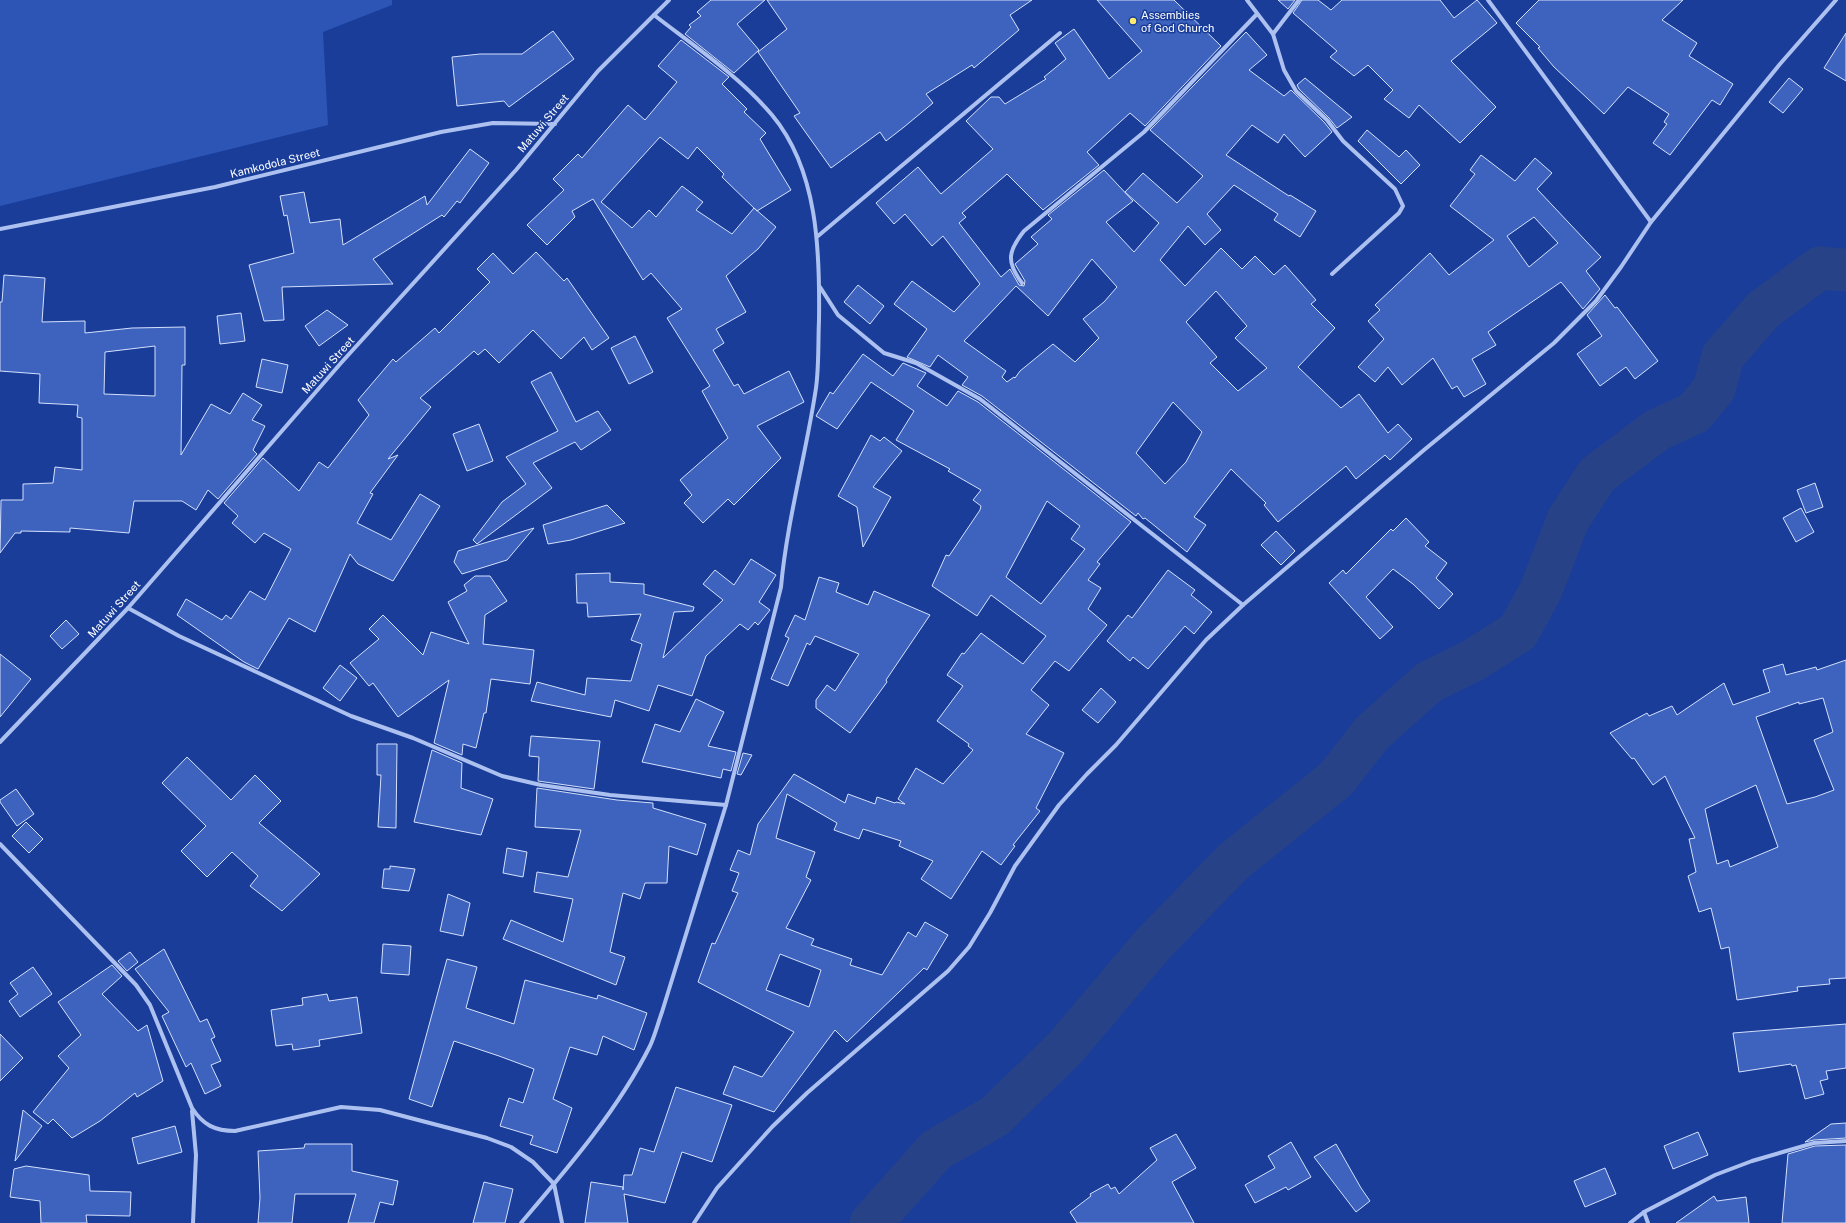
<svg xmlns="http://www.w3.org/2000/svg" width="1846" height="1223" font-family="'Public Sans',sans-serif">
<rect width="100%" height="100%" fill="#193d99"/>
<!-- green -->
<polygon fill="#2c55b6" points="0,0 392,0 392,5 323,32 328,125 0,206"/>
<g fill="none" stroke-linecap="round" stroke-linejoin="round">
<!-- river -->
<polyline stroke="#284288" stroke-width="43" points="871,1223 936,1150 995,1116 1065,1048 1154,943 1234,861 1336,779 1372,733 1429,682 1472,661 1518,632 1541,590 1568,520 1597,475 1657,430 1694,413 1714,389 1723,356 1764,309 1820,268 1846,270"/>
</g>
<!-- building -->
<g fill="#3d63be" stroke="#d4e0fc" fill-rule="evenodd">
<polygon points="711,0 765,0 737,24 759,50 734,73 685,34 691,27 689,25 701,16 697,12"/>
<polygon points="767,0 1032,0 1010,15 1019,30 974,68 972,65 926,94 933,103 904,127 886,141 880,132 831,168 794,116 800,113 758,52 787,29"/>
<path d="M1097 0H1174L1221 46 1145 126 1130 113 1087 152 1099 165 1043 210 1007 174 962 213 966 217 959 223 1001 277 1010 269 1019 285 1024 286 1025 281 1015 264 1038 244 1031 237 1052 219 1048 215 1104 170 1133 201 1106 222 1134 252 1159 223 1125 192 1143 173 1177 203 1203 176 1150 130 1246 32 1267 55 1249 70 1284 96 1291 90 1324 122 1332 132 1305 157 1284 134 1278 143 1252 125 1226 155 1289 196 1290 195 1316 211 1300 237 1274 220 1278 214 1234 185 1207 214 1221 230 1205 245 1188 226 1160 260 1185 286 1221 248 1242 269 1255 256 1274 275 1285 265 1316 300 1311 304 1335 328 1298 367 1341 408 1359 394 1388 433 1398 424 1412 439 1390 460 1385 455 1356 479 1346 466 1278 522 1264 505 1266 503 1231 469 1194 517 1206 525 1187 552 1145 518 1143 519 1138 513 1136 516 982 396 962 385 968 377 938 355 930 367 907 357 927 329 894 304 912 281 954 312 980 284 943 236 932 246 905 214 894 224 876 203 918 167 941 194 993 149 966 121 991 97H999L1005 104 1046 79 1044 77 1066 59 1055 43 1074 29 1109 79 1142 51ZM1092 259 1117 287 1104 302 1083 319 1099 338 1075 362 1053 344 1020 371 1015 378 1014 377 1007 382 1002 377 1006 371 964 341 1016 286 1048 316ZM1216 291 1247 326 1235 338 1267 368 1238 391 1210 363 1217 357 1186 322ZM1173 402 1202 432 1186 462 1165 484 1136 453Z"/>
<polygon points="1278,0 1295,0 1288,9"/>
<polygon points="1302,0 1318,0 1331,10 1342,0 1440,0 1454,18 1477,0 1497,23 1451,61 1496,107 1460,143 1419,105 1409,118 1384,99 1393,90 1368,65 1354,76 1330,57 1337,51 1293,13"/>
<polygon points="1539,0 1683,0 1662,20 1697,43 1689,56 1733,84 1720,105 1712,100 1670,155 1653,143 1667,124 1664,122 1669,114 1628,87 1604,114 1554,67 1538,48 1540,47 1516,23"/>
<polygon points="553,31 574,59 509,107 504,101 457,106 452,57 480,54 522,54"/>
<polygon points="1846,33 1846,81 1824,68"/>
<polygon points="681,40 729,77 722,84 747,109 744,112 766,133 760,139 791,190 757,211 722,177 724,174 697,147 688,159 660,137 601,202 632,228 649,210 656,217 682,186 703,202 696,210 732,234 754,208 776,227 758,249 726,276 746,312 716,329 724,343 713,350 734,386 738,384 744,394 789,371 804,402 757,426 781,458 734,505 728,499 703,523 684,503 692,495 680,480 728,438 702,391 710,386 667,318 682,309 651,273 643,280 593,199 572,211 575,217 547,245 527,225 564,190 553,179 578,154 582,158 628,105 645,120 677,82 658,66"/>
<polygon points="1305,78 1352,117 1337,128 1329,118 1299,89 1297,85"/>
<polygon points="1789,78 1803,89 1783,113 1769,102"/>
<polygon points="1367,130 1399,157 1406,150 1420,165 1401,184 1358,141"/>
<polygon points="470,149 489,163 460,203 457,201 444,217 442,215 373,259 393,284 282,287 284,320 264,321 249,265 294,253 287,215 284,216 280,196 304,192 310,223 340,219 343,245 425,196 427,205"/>
<path d="M1481 155 1515 181 1535 158 1552 173 1537 189 1601 257 1586 271 1600 289 1583 309 1561 282 1488 332 1496 345 1472 359 1486 384 1464 397 1457 386 1452 389 1433 358 1402 385 1388 367 1375 382 1358 367 1384 339 1368 321 1380 310 1375 305 1430 253 1449 275 1494 240 1450 206 1475 174 1470 170ZM1534 217 1558 243 1529 267 1507 236Z"/>
<polygon points="536,252 564,281 567,278 609,338 592,350 584,337 561,359 533,330 499,363 485,349 478,355 474,351 420,398 431,407 388,459 398,455 370,493 373,494 357,523 391,540 420,494 440,506 393,581 358,564 350,554 315,632 289,618 258,669 244,662 177,615 186,599 222,620 226,615 231,619 250,591 265,600 291,549 264,533 255,543 232,523 238,516 224,503 263,458 299,491 319,462 328,468 369,415 358,400 393,359 396,362 435,328 439,333 490,282 477,269 493,253 513,274"/>
<path d="M4 275 45 278 42 322 85 321V333L132 328 185 327V365H182L181 455 211 404 230 414 243 393 262 405 252 420 265 426 253 450 257 454 218 499 208 490 196 510 182 501H134L129 533 70 528V532L21 531V533H15L0 553 1 500H23V484L53 483 55 467 82 470V418L77 417 78 405 39 403 40 374 0 371V302H2ZM155 346V396L104 394 105 352Z"/>
<polygon points="858,285 884,306 870,324 844,302"/>
<polygon points="1605,295 1615,308 1617,307 1658,361 1635,379 1626,367 1600,386 1577,354 1602,336 1587,315"/>
<polygon points="327,310 348,325 319,346 305,326"/>
<polygon points="241,313 245,341 220,344 217,316"/>
<polygon points="635,336 653,372 629,384 611,348"/>
<path d="M863 354 893 376 903 363 926 373 917 386 947 406 958 391 978 402 1131 522 1097 562 1100 564 1088 580 1101 588 1088 609 1107 625 1069 671 1055 661 1031 690 1049 705 1026 734 1064 753 1036 808 1040 811 1013 845 1015 846 1001 865 982 851 951 899 921 879 933 861 899 846 901 841 863 829 859 839 834 830 837 823 787 794 776 838 815 852 806 877 811 880 786 928 814 939 811 945 852 959 850 965 882 975 908 932 916 937 925 922 948 935 927 970 924 968 847 1042 835 1030 774 1112 723 1094 734 1066 762 1077 794 1032 698 982 712 943 715 944 738 893 732 891 739 873 730 870 738 850 750 855 758 824 794 774 845 803 848 794 875 804 877 797 895 803 896 802 905 804 898 799 916 768 943 784 973 750 968 746 969 744 937 721 963 686 947 675 962 653 964 654 981 633 1023 664 1046 636 991 595 977 616 932 586 946 555 949 556 980 510 981 506 973 500 981 490 948 471 950 469 896 440 914 411 871 382 837 429 816 416 830 392 833 394ZM1047 501 1080 526 1071 539 1085 549 1041 604 1006 577ZM780 954 821 970 809 1007 766 990Z"/>
<polygon points="262,359 288,365 282,393 256,387"/>
<polygon points="551,372 576,422 598,411 611,430 581,450 575,442 533,463 552,488 477,544 473,540 502,502 526,484 506,457 558,431 531,382"/>
<polygon points="479,424 493,461 467,471 453,434"/>
<polygon points="871,435 880,441 884,437 902,451 873,487 891,497 863,547 857,507 838,496"/>
<polygon points="1815,483 1823,507 1806,513 1797,490"/>
<polygon points="607,505 625,523 571,540 548,544 543,525"/>
<polygon points="1801,508 1814,532 1796,542 1783,518"/>
<polygon points="1406,518 1429,542 1425,546 1447,563 1436,578 1453,594 1439,609 1413,584 1393,569 1366,597 1393,627 1380,639 1329,583 1343,570 1346,574 1391,529 1393,531"/>
<polygon points="534,528 507,560 462,574 454,562 458,551"/>
<polygon points="1276,531 1295,551 1281,565 1261,545"/>
<polygon points="751,559 776,575 759,602 770,610 758,625 755,622 748,630 740,624 706,656 692,696 658,685 649,711 615,700 611,717 531,701 537,682 585,695 587,678 631,681 642,644 631,640 641,614 588,617 587,603 577,603 576,574 610,573 610,582 644,584 644,594 694,607 693,611 674,612 663,658 723,600 703,584 715,570 734,585"/>
<polygon points="1168,570 1195,590 1191,595 1212,612 1194,634 1185,626 1148,669 1133,657 1130,661 1107,641 1128,615 1132,618"/>
<polygon points="475,576 490,576 507,601 485,615 483,644 534,650 530,684 491,679 486,713 484,713 476,748 463,744 462,755 434,743 449,680 398,717 373,683 369,686 350,663 379,639 369,629 383,615 423,655 431,632 469,644 448,602 467,591 464,585"/>
<polygon points="819,577 839,583 836,592 868,605 874,591 930,615 886,680 887,682 850,733 816,708 816,700 827,685 835,691 859,654 815,636 810,645 807,643 788,686 771,679 789,638 785,636 795,615 805,620"/>
<polygon points="66,620 79,634 62,649 50,636"/>
<polygon points="0,654 31,679 0,717"/>
<path d="M1846 660V978L1829 979 1830 984 1797 987 1798 991 1737 1000 1729 947 1721 949 1711 908 1699 912 1688 876 1696 872 1689 839 1695 838 1665 776 1653 785 1634 758 1632 759 1610 733 1647 713 1649 716 1672 706 1677 715 1724 683 1733 705 1770 692 1763 670 1783 664 1786 675 1816 667 1817 670ZM1823 698 1833 732 1814 740 1834 790 1815 797 1787 804 1756 717 1799 702V704ZM1756 785 1778 847 1730 867 1728 860 1717 864 1705 809Z"/>
<polygon points="340,665 357,678 340,701 323,688"/>
<polygon points="1101,688 1116,702 1098,723 1082,710"/>
<polygon points="696,699 724,712 708,746 736,752 731,771 723,769 721,778 642,762 655,724 680,732"/>
<polygon points="531,736 600,741 594,789 538,781 539,757 529,756"/>
<polygon points="377,744 397,744 396,828 378,827 381,775 377,775"/>
<polygon points="432,750 462,763 461,788 493,799 481,835 414,822"/>
<polygon points="743,753 752,755 741,775 737,774"/>
<polygon points="187,757 231,800 255,775 281,801 259,823 320,874 282,911 250,886 258,876 232,852 207,877 181,851 206,826 162,783"/>
<polygon points="537,788 617,800 653,803 653,808 706,824 697,855 669,846 667,883 645,883 640,899 623,893 610,952 625,957 616,985 503,939 511,920 563,942 573,899 534,892 537,872 568,877 581,830 535,827"/>
<polygon points="16,789 34,814 17,826 0,802 0,800"/>
<polygon points="26,822 43,839 29,853 12,836"/>
<polygon points="507,848 527,852 523,877 503,873"/>
<polygon points="390,866 415,869 409,891 382,888 384,869 390,869"/>
<polygon points="448,894 470,903 463,936 440,931"/>
<polygon points="383,944 411,946 409,975 381,973"/>
<polygon points="164,949 200,1022 207,1019 215,1037 211,1039 221,1061 211,1065 221,1086 205,1094 191,1063 186,1067 162,1016 169,1012 135,969"/>
<polygon points="130,952 138,962 127,971 118,961"/>
<polygon points="447,959 477,967 466,1008 514,1024 525,980 597,999 598,995 647,1013 634,1050 603,1036 597,1055 570,1047 553,1099 572,1108 557,1153 530,1144 533,1136 500,1126 509,1098 523,1103 534,1069 499,1056 454,1041 432,1107 409,1099"/>
<polygon points="112,965 122,976 102,994 138,1031 147,1025 163,1081 137,1097 135,1093 100,1121 72,1138 53,1119 48,1124 33,1112 69,1068 58,1056 81,1035 58,1002"/>
<polygon points="33,967 52,994 20,1017 9,1001 18,994 10,983"/>
<polygon points="327,994 329,1001 357,997 362,1033 319,1040 320,1046 293,1050 292,1044 276,1046 271,1010 303,1005 302,998"/>
<polygon points="1846,1024 1846,1068 1826,1071 1828,1079 1820,1081 1824,1094 1805,1099 1796,1065 1792,1066 1791,1064 1739,1072 1733,1033"/>
<polygon points="0,1034 23,1058 0,1081"/>
<polygon points="676,1087 732,1105 712,1162 682,1152 665,1203 624,1194 628,1223 585,1223 591,1182 623,1187 623,1190 624,1175 632,1175 640,1148 654,1152"/>
<polygon points="23,1110 42,1126 15,1161"/>
<polygon points="1846,1123 1846,1138 1814,1140 1805,1142 1831,1124"/>
<polygon points="175,1126 182,1152 138,1164 132,1138"/>
<polygon points="1698,1132 1708,1155 1673,1169 1664,1146"/>
<polygon points="1176,1134 1196,1168 1172,1182 1194,1223 1077,1223 1070,1212 1091,1196 1090,1194 1108,1184 1111,1189 1115,1187 1119,1194 1157,1160 1150,1148"/>
<polygon points="1291,1142 1311,1177 1288,1190 1286,1187 1255,1203 1245,1185 1275,1168 1268,1156"/>
<polygon points="305,1144 352,1144 352,1171 398,1181 393,1205 380,1202 374,1223 348,1223 356,1194 295,1194 292,1223 258,1223 260,1198 258,1151 304,1148"/>
<polygon points="1336,1144 1361,1188 1370,1201 1356,1212 1314,1157"/>
<polygon points="1846,1145 1846,1223 1782,1223 1788,1154 1815,1146"/>
<polygon points="26,1166 89,1175 90,1191 131,1192 130,1216 86,1215 87,1223 41,1223 40,1201 10,1197 14,1169"/>
<polygon points="1605,1168 1616,1194 1585,1207 1574,1181"/>
<polygon points="484,1182 513,1189 505,1223 473,1223"/>
<polygon points="1714,1196 1717,1201 1746,1197 1749,1223 1676,1223"/>
</g>
<g fill="none" stroke-linecap="round" stroke-linejoin="round">
<!-- minor -->
<g stroke="#adc1f1" stroke-width="4">
<polyline points="1247,0 1273,34 1284,70 1296,91 1327,120 1343,141 1395,189 1403,206 1399,213 1332,274"/>
<polyline points="1488,0 1651,222"/>
<polyline points="1273,34 1299,0"/>
<polyline points="0,229 215,187 441,132 493,123 555,124"/>
<polyline points="818,236 1060,33"/>
<path d="M1022 283C1006 262 1008 251 1024 231L1144 132 1257 14"/>
<polyline points="820,287 838,315 884,353 916,363 980,399 1243,605"/>
<polyline points="128,608 179,636 351,716 413,738 502,776 541,785 610,795 726,805"/>
<polyline points="0,742 128,608 341,363 516,170 598,71 669,0"/>
<path d="M0 844 136 985 150 1005 192 1108C203 1125 215 1131 235 1131L341 1107 380 1110 487 1138 511 1147 533 1162 554 1184 562 1223"/>
<polyline points="192,1111 196,1155 193,1223"/>
<polyline points="1644,1212 1648,1223"/>
<path d="M521 1223C567 1169 618 1110 650 1046 655 1035 658 1023 662 1012L726 805 781 587C787 520 806 455 816 388 819 366 818 343 819 320 820 251 818 170 772 115 739 76 694 46 654 15"/>
<polyline points="694,1223 717,1188 772,1127 807,1093 948,971 969,947 990,913 1015,866 1059,805 1087,774 1116,745 1206,640 1243,605 1424,450 1554,343 1596,301 1621,267 1651,222 1780,64 1836,0"/>
<polyline points="1630,1223 1644,1212 1715,1175 1752,1161 1814,1143 1846,1141"/>
</g>
</g>
<!-- markers -->
<circle fill="#ffeb6d" stroke="#193d99" stroke-width="1.5" cx="1133" cy="21" r="4"/>
<g text-anchor="middle" dominant-baseline="central" stroke-width="3" stroke-linejoin="round" paint-order="stroke">
<!-- poi labels -->
<g font-size="11" fill="#fff" stroke="#193d99" text-anchor="start">
<text x="1141" y="15">Assemblies<tspan x="1141" dy="13">of God Church</tspan></text>
</g>
<!-- street labels -->
<g font-size="11" fill="#fff" stroke="#193d99">
<text transform="translate(543 123) rotate(-50)">Matuwi Street</text>
<text transform="translate(275 163) rotate(-14)">Kamkodola Street</text>
<text transform="translate(328 365) rotate(-48)">Matuwi Street</text>
<text transform="translate(114 609) rotate(-48)">Matuwi Street</text>
</g>
</g>
</svg>
